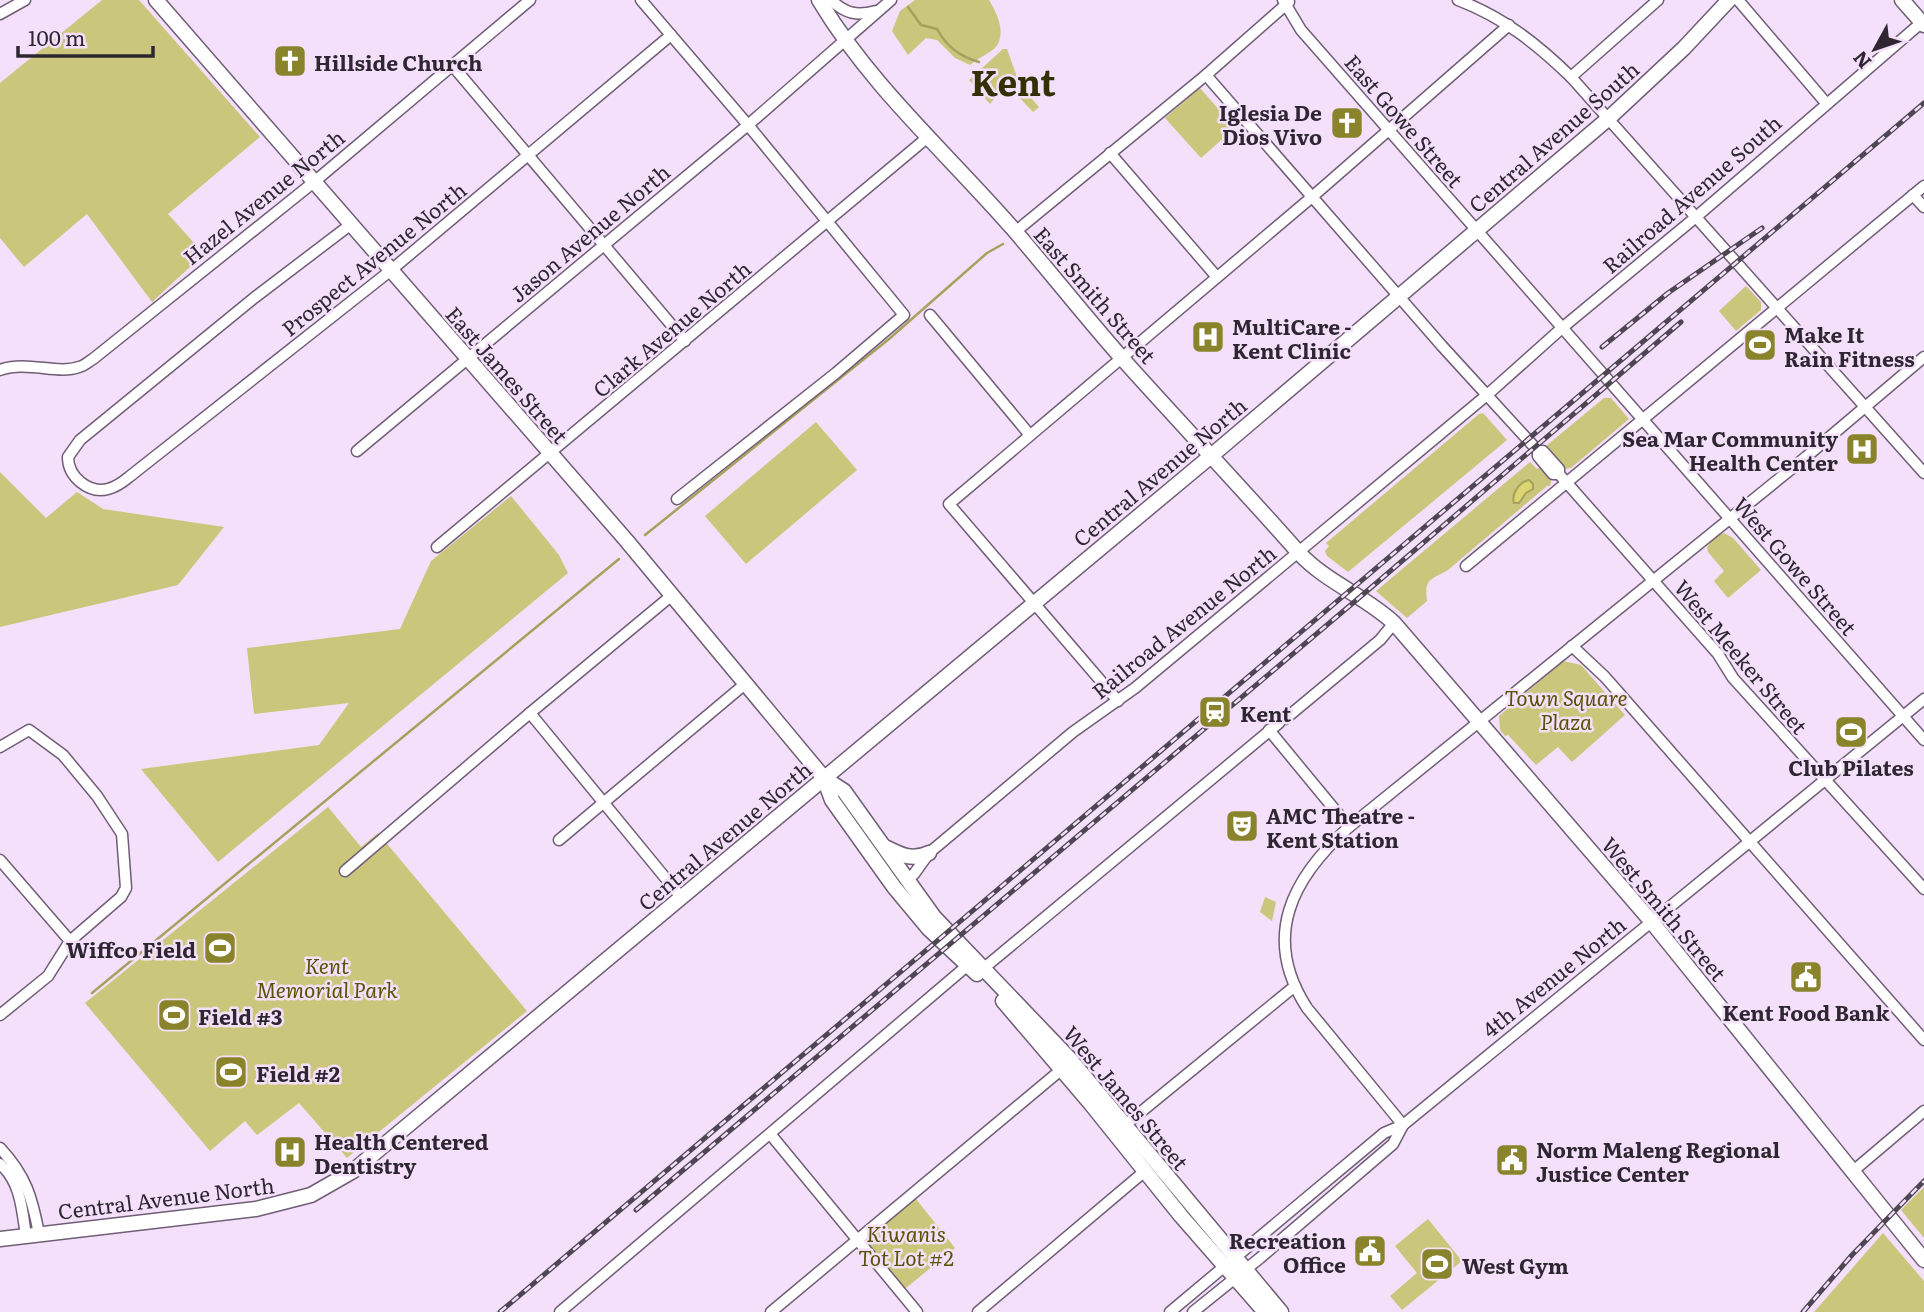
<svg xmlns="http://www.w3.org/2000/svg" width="1924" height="1312" font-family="Literata,serif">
<rect width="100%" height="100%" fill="#f4e0fb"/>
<!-- green -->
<g fill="#cac67c">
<polygon points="102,0 139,0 260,137 168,214 204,254 152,302 87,214 24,267 0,238 0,83"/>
<path d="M915 0H989C997 13 1008 35 994 49 989 53 977 59 970 65L955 58 937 40 926 38 908 55 892 31 900 11Z"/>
<polygon points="1003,49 1007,49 1018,80 1001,94 999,93 990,104 969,80"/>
<polygon points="1200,88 1235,128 1201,158 1165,118"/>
<polygon points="1023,89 1039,107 1033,112 1017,95"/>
<polygon points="1746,286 1761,302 1761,310 1736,331 1719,311"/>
<polygon points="1604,398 1611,398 1629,419 1571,468 1565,469 1546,446"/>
<polygon points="1483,413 1507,440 1348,572 1327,556 1325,551 1329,546 1326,543 1479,414"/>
<polygon points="816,422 857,470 746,564 705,516"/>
<path d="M1530 462 1537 469 1540 467 1548 470 1552 478 1550 486H1547L1448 570C1431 580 1424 578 1427 601L1407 618 1376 591Z"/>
<polygon points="0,472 46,518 77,492 103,509 224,527 178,585 0,627"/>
<polygon points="511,496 559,555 568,573 218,862 141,769 319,745 349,703 254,714 247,648 400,629 431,561"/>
<polygon points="1724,533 1733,538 1761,570 1728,598 1714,581 1724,571 1708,552 1707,547 1715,537"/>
<polygon points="1563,661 1581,665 1625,715 1572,762 1558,747 1536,765 1508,735 1505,736 1500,730 1499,716"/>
<polygon points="328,807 361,847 378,833 527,1011 347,1158 299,1103 257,1135 245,1121 210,1151 85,1003"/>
<polygon points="1265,897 1276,902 1272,921 1260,912"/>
<polygon points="1924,1187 1924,1238 1901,1210"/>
<polygon points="912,1194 955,1248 901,1292 858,1240"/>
<polygon points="1428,1219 1462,1261 1402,1310 1390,1296 1417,1273 1395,1246"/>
<polygon points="1883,1233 1924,1281 1924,1312 1814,1312"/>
</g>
<!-- water -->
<path fill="#dbd572" stroke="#a7a15e" stroke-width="2" d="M1529 480 1533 484V489L1526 493 1519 503H1514C1511 494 1519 482 1529 480Z"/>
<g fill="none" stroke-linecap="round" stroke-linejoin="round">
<!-- stream -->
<g stroke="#a7a15e" stroke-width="2.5">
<path d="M908 7 921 25 937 29C947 47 959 56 979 62"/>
<polyline points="645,535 889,339 987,253 1003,244"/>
<polyline points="92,993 619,559"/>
</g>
<defs>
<g id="minor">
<polyline points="641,0 748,125 904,315 836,373 677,499"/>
<path d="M831 0C846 14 857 16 876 11"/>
<polyline points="1283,0 1301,30 1924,740"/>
<path d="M1458 0C1503 17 1537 44 1571 77L1924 473"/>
<polyline points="1738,0 1826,103"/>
<polyline points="0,14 25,0"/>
<polyline points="452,65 685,341"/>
<polyline points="1206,75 1442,346 1538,451 1543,451 1559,469 1559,474 1718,654 1733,678 1924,889"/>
<polyline points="1571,77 1658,0"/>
<polyline points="1110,153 1216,276"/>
<polyline points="1913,195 1924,207"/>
<path d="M350 225 254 298 80 440 68 457C68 477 89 494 108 489 116 487 123 482 129 477L390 271 671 35"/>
<polyline points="1015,232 1206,75 1289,2"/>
<polyline points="930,315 1029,434"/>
<path d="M0 370C27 360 57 375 79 367 84 366 88 362 93 359L314 182 530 0"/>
<polyline points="357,451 748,125 891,0"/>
<polyline points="1538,451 1538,456 1553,474 1559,474"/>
<polyline points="437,547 928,137"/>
<polyline points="1466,566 1924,186"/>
<polyline points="1572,646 1605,677 1924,1040"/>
<polyline points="1118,701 949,504 1312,197 1509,25"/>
<polyline points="530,713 681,897"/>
<polyline points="1285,719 1380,640 1394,623"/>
<polyline points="1269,730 1349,827"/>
<polyline points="0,747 29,730 63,755 97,796 122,834 126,888 121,897 70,941 48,976 0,1015"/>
<polyline points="559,840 745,684"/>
<polyline points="0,860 70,941"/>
<polyline points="345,871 530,713 671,596"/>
<polyline points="906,879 914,874 929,853 1073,732 1135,688 1487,395 1562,328 1696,217 1921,23"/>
<polyline points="984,968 1279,723"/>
<polyline points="1125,1125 1295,986"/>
<path d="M1403 1125 1307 1008C1261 937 1292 878 1349 827L1806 457 1924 357"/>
<polyline points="771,1135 917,1312"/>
<path d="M0 1148C26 1176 32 1197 39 1234"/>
<path d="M0 1164C21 1182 22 1210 26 1236"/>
<polyline points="1852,1172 1924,1111"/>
<polyline points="560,1312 968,965"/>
<polyline points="771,1312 1062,1069"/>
<polyline points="978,1312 1145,1171"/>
<polyline points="1170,1312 1384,1133 1403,1125 1924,699"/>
<polyline points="1193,1312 1260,1258 1393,1144 1403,1125"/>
</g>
<g id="major">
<polyline points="156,0 626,540 824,778 844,791 934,917 1069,1058 1281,1312"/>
<path d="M819 0C871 87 948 154 1014 230 1050 272 1084 315 1120 356 1179 422 1240 486 1299 553 1326 582 1365 596 1394 623L1651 921 1924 1260"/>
<polyline points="1902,0 1924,25"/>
<polyline points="824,778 832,800 894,887 929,929 977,974"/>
<path d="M885 847C901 855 912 861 929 853"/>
<polyline points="1003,1001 1091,1104 1181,1216 1265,1312"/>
<polyline points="0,1239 256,1209 311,1195 353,1171 1211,456 1609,118 1684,48 1729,0"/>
</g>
</defs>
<!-- minor casing -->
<use href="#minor" stroke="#6f5e75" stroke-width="13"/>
<!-- major casing -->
<use href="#major" stroke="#6f5e75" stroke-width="17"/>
<!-- minor -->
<use href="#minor" stroke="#fff" stroke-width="10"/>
<!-- major -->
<use href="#major" stroke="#fff" stroke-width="14"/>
<defs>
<g id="rail">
<polyline points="1602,347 1668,293 1762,228"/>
<polyline points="636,1210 1360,597 1681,322"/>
<polyline points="500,1312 1924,103"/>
<polyline points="1803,1312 1852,1255 1924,1181"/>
</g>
</defs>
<!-- rail casing -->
<use href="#rail" stroke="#4f4653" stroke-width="5"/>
<!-- rail -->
<use href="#rail" stroke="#f4e0fb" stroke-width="2.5" stroke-dasharray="8" stroke-linecap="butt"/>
</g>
<!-- icons -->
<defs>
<symbol id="church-square" viewBox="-11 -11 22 22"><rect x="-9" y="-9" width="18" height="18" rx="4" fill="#89832c" stroke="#f4e0fb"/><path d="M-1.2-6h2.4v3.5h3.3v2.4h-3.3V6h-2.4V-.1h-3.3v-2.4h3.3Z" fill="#fff"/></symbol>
<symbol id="hospital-square" viewBox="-11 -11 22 22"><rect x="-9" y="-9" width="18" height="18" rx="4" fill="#89832c" stroke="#f4e0fb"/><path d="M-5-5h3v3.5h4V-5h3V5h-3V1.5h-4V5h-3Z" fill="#fff"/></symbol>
<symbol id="stadium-square" viewBox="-11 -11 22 22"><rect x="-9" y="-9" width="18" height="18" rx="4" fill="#89832c" stroke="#f4e0fb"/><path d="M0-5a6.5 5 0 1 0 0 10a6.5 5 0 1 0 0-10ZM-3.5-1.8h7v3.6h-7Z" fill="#fff"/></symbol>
<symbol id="station-square" viewBox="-11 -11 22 22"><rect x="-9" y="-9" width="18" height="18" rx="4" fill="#89832c" stroke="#f4e0fb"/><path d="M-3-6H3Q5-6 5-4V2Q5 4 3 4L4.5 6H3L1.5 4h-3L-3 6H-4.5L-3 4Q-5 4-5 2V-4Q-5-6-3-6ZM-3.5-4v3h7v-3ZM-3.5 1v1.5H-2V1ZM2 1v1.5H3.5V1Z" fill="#fff"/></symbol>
<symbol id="theatre-square" viewBox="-11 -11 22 22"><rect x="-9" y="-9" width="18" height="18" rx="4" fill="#89832c" stroke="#f4e0fb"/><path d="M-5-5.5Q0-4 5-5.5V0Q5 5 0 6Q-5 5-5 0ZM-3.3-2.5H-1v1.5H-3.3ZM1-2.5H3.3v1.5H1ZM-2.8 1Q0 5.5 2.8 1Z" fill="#fff"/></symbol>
<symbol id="civic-square" viewBox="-11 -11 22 22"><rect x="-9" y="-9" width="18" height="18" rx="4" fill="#89832c" stroke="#f4e0fb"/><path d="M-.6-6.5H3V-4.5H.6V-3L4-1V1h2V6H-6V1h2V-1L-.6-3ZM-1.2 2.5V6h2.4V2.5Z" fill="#fff"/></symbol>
</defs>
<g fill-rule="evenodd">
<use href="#church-square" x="271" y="42" width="38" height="38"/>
<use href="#church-square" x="1328" y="104" width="38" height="38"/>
<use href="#hospital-square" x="1189" y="318" width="38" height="38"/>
<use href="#stadium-square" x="1741" y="326" width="38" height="38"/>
<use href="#hospital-square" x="1843" y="430" width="38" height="38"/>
<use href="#station-square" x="1196" y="693" width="38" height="38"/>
<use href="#stadium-square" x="1832" y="713" width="38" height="38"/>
<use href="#theatre-square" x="1223" y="807" width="38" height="38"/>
<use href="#stadium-square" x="201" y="929" width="38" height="38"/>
<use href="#civic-square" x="1787" y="958" width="38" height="38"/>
<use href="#stadium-square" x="155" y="996" width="38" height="38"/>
<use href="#stadium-square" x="212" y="1053" width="38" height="38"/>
<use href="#hospital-square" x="271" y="1133" width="38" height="38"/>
<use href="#civic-square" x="1493" y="1141" width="38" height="38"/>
<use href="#civic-square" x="1351" y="1232" width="38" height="38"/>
<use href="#stadium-square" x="1418" y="1245" width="38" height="38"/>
</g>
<g text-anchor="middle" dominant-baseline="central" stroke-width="5" stroke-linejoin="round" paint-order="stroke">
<!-- poi labels -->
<g font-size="21" font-weight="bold" fill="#2e2731" stroke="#f4e0fb" text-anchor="start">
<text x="314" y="61">Hillside Church</text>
<text x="1322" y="111" text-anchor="end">Iglesia De<tspan x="1322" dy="24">Dios Vivo</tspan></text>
<text x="1232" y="325">MultiCare -<tspan x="1232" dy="24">Kent Clinic</tspan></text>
<text x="1784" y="333">Make It<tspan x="1784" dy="24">Rain Fitness</tspan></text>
<text x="1838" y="437" text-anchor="end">Sea Mar Community<tspan x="1838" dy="24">Health Center</tspan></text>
<text x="1240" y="712">Kent</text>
<text x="1851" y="766" text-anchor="middle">Club Pilates</text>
<text x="1266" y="814">AMC Theatre -<tspan x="1266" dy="24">Kent Station</tspan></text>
<text x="196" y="948" text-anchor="end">Wiffco Field</text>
<text x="1806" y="1011" text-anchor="middle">Kent Food Bank</text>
<text x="198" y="1015">Field #3</text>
<text x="256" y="1072">Field #2</text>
<text x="314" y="1140">Health Centered<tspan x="314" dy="24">Dentistry</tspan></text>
<text x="1536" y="1148">Norm Maleng Regional<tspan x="1536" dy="24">Justice Center</tspan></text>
<text x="1346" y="1239" text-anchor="end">Recreation<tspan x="1346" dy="24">Office</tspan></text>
<text x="1462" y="1264">West Gym</text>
</g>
<!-- street labels -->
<g font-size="21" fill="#2e2731" stroke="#f4e0fb">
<text transform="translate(1405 120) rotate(49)">East Gowe Street</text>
<text transform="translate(1553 136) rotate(-41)">Central Avenue South</text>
<text transform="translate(1691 193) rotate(-41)">Railroad Avenue South</text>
<text transform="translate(263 196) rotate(-39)">Hazel Avenue North</text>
<text transform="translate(589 232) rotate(-40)">Jason Avenue North</text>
<text transform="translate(373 258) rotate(-39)">Prospect Avenue North</text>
<text transform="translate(1096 294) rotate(49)">East Smith Street</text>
<text transform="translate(671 328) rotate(-40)">Clark Avenue North</text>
<text transform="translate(508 374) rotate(49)">East James Street</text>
<text transform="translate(1159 471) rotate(-40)">Central Avenue North</text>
<text transform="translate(1796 565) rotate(49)">West Gowe Street</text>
<text transform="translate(1183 621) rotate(-39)">Railroad Avenue North</text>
<text transform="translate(1742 656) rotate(50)">West Meeker Street</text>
<text transform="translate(724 835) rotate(-40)">Central Avenue North</text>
<text transform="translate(1665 908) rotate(50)">West Smith Street</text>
<text transform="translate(1553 976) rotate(-39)">4th Avenue North</text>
<text transform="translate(1127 1097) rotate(50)">West James Street</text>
<text transform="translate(166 1197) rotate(-7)">Central Avenue North</text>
</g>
<!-- park labels -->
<g font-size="21" font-style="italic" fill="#585302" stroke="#f4e0fb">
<text x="1566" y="696">Town Square<tspan x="1566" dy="24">Plaza</tspan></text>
<text x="327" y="964">Kent<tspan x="327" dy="24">Memorial Park</tspan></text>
<text x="906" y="1232">Kiwanis<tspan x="906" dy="24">Tot Lot #2</tspan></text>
</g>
<!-- town labels -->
<g font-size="35" font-weight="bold" fill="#333004" stroke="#f4e0fb">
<text x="1013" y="81">Kent</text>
</g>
</g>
<!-- north arrow -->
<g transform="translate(1875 49) rotate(230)" stroke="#f4e0fb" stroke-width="5" paint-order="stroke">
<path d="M0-5L12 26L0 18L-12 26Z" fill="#2e2731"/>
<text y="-10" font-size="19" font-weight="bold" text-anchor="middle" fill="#2e2731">N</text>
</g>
<!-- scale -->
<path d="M18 46v10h135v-10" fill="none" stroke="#2e2731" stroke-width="3.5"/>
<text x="28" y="46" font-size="21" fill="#2e2731" stroke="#f4e0fb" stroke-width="5" paint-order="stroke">100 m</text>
</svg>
